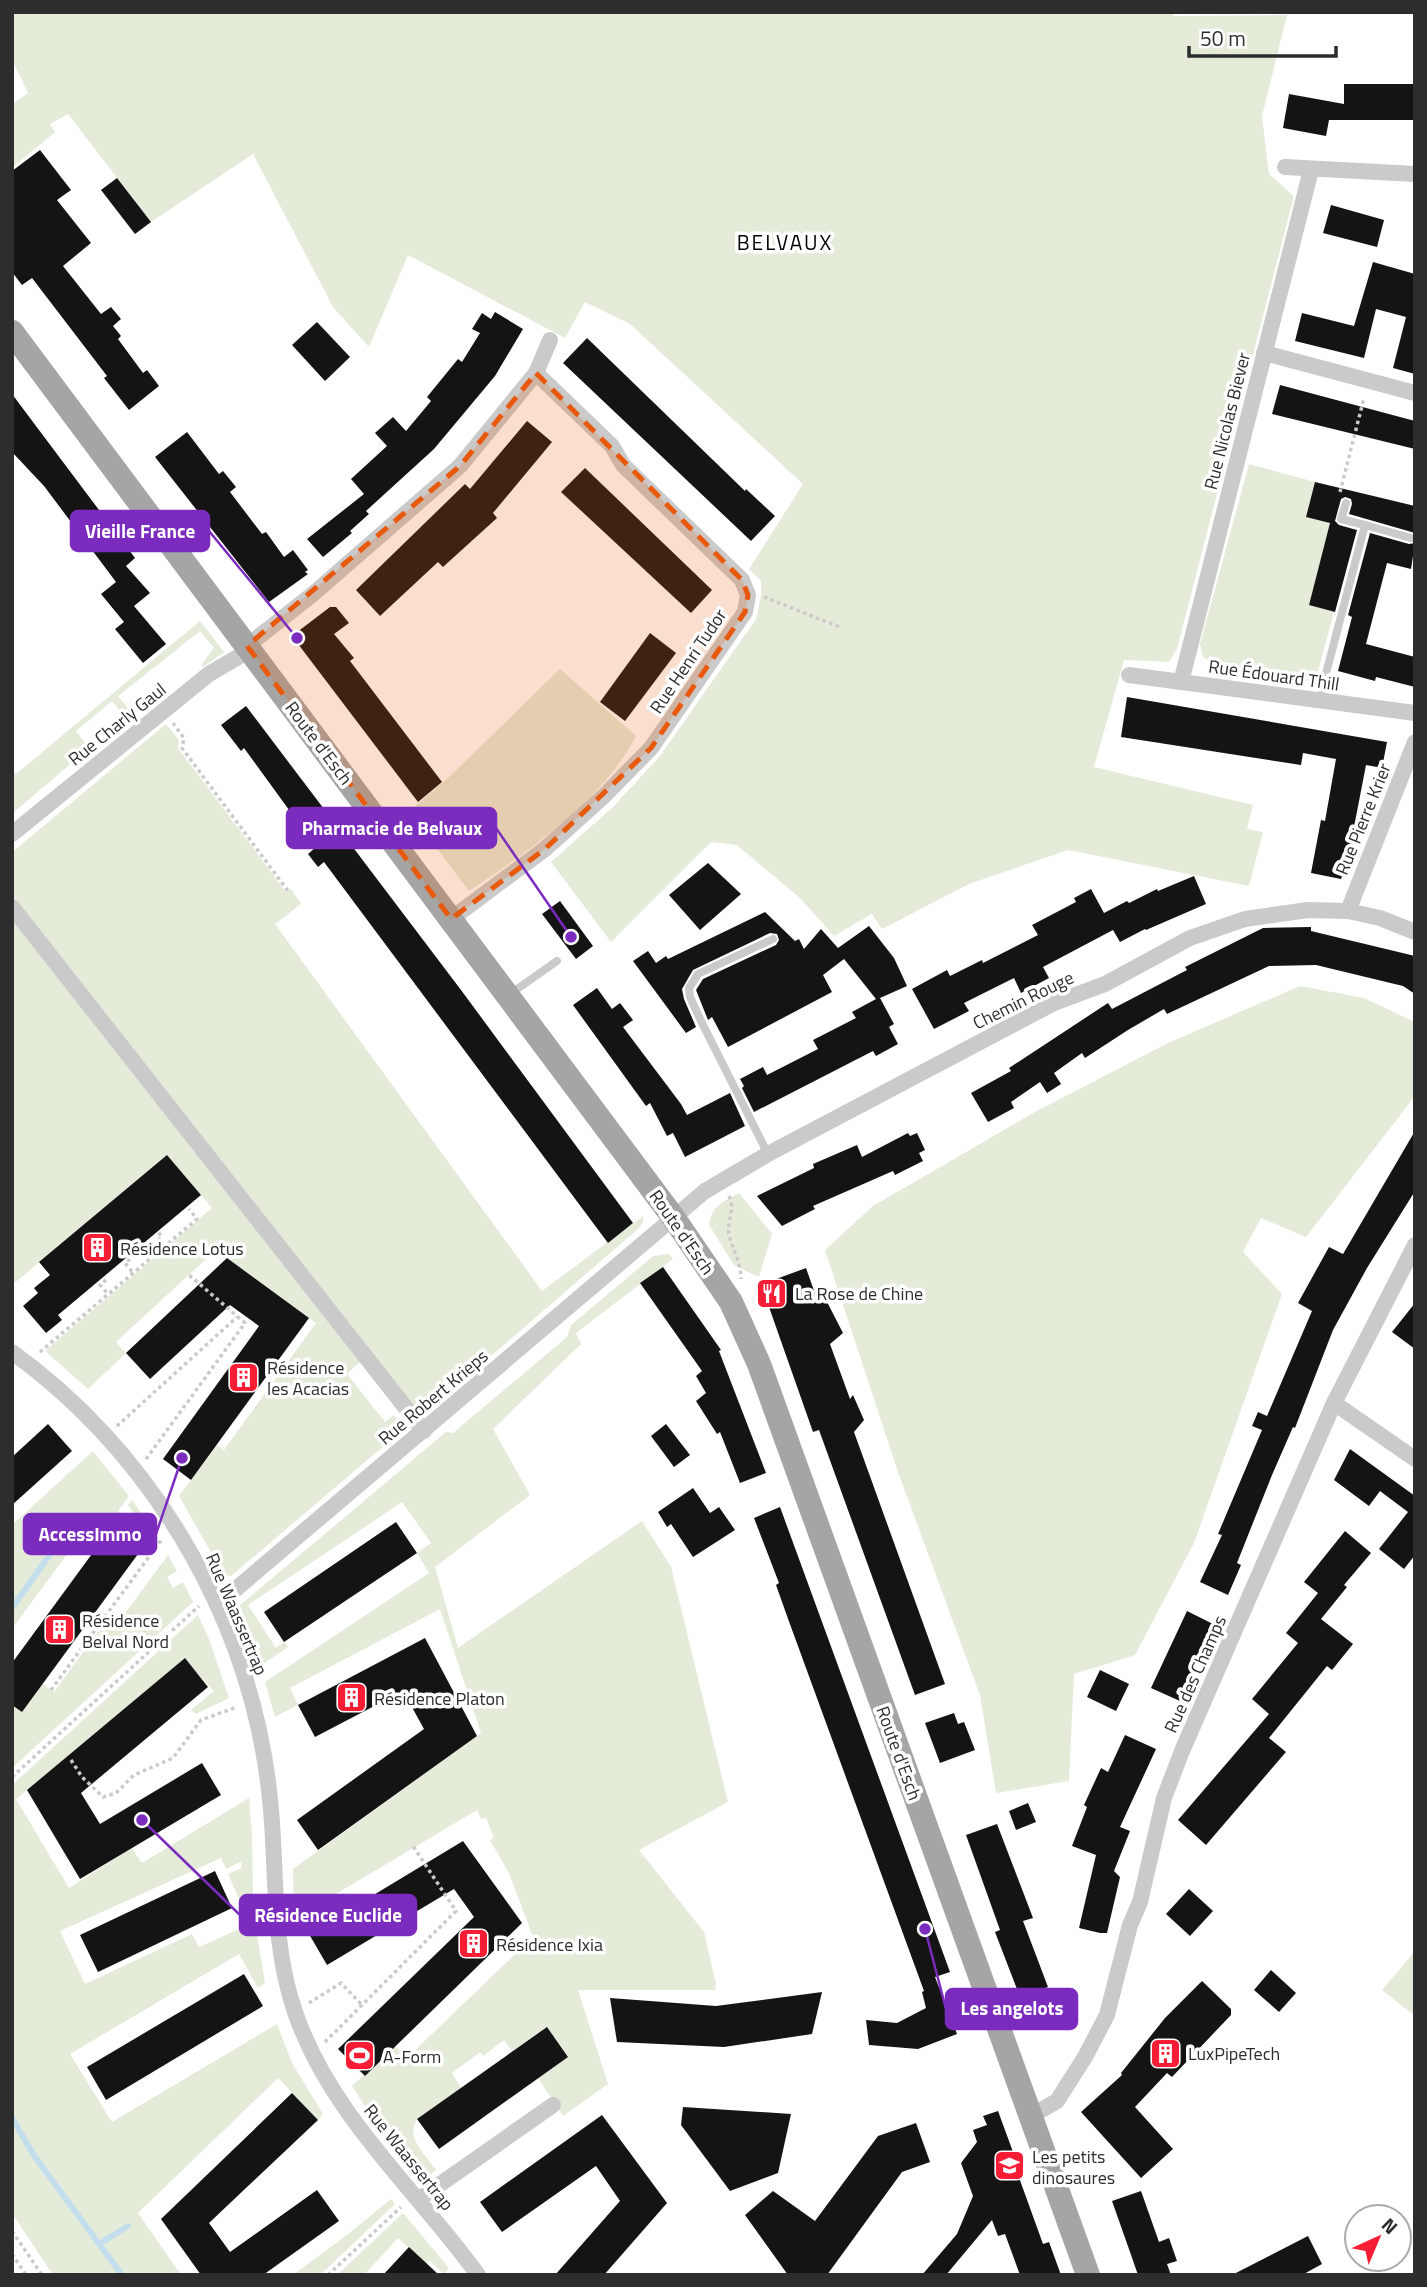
<svg xmlns="http://www.w3.org/2000/svg" width="1427" height="2287" font-family="'Titillium Web',sans-serif">
<rect width="100%" height="100%" fill="#fff"/>
<!-- green -->
<g fill="#e4ecd9">
<polygon points="12,12 1174,12 1173,16 1287,15 1262,116 1269,174 1294,196 1177,649 1169,662 1124,660 1094,767 1253,805 1247,829 1263,832 1249,886 1068,850 969,884 882,929 872,914 834,936 800,898 737,845 711,842 611,942 551,862 614,806 660,756 756,619 761,595 761,581 749,569 803,484 630,324 585,302 565,338 408,255 369,347 333,307 253,154 151,222 68,114 50,124 55,132 12,168 12,104 28,93 12,60"/>
<polygon points="1249,464 1315,482 1306,516 1331,523 1309,604 1334,612 1315,682 1215,665 1203,657 1200,644"/>
<polygon points="200,621 224,652 203,667 202,664 214,648 200,631 118,696 132,714 126,718 112,701 76,731 89,748 12,814 12,770 16,774"/>
<path d="M560 669 636 736C602 801 529 851 469 891L409 811 447 779Z"/>
<polygon points="166,724 179,740 178,748 286,892 291,889 301,904 275,924 542,1291 643,1216 643,1222 638,1229 433,1406 414,1407 12,895 12,854 16,849"/>
<polygon points="12,919 360,1362 347,1374 385,1422 394,1415 399,1421 398,1434 231,1576 224,1575 179,1496 217,1445 224,1450 316,1323 216,1250 116,1342 126,1353 88,1389 45,1351 212,1208 167,1155 12,1285"/>
<polygon points="1300,986 1364,998 1415,1022 1415,1096 1306,1237 1261,1218 1243,1252 1282,1294 1194,1543 1135,1655 1074,1674 1069,1781 996,1793 980,1695 898,1472 825,1250 873,1206 1035,1112 1168,1043"/>
<path d="M739 1193 772 1234 759 1277 734 1265 709 1225C712 1205 723 1202 739 1193Z"/>
<path d="M669 1254 673 1259 576 1333 581 1344 493 1429 530 1495 435 1567 458 1648 642 1521 671 1567 728 1802 639 1850 704 1932 716 1984 715 1990H578L608 2084 563 2116 538 2078 568 2057 547 2027 512 2051 504 2040 483 2056 480 2052 452 2073 461 2088 417 2119C405 2138 426 2155 436 2170L428 2177 423 2175 366 2108 352 2086 395 2046 408 2057 533 1937 509 1873 490 1840 494 1838 486 1818 481 1819 477 1810 294 1919 293 1869 481 1733 440 1609 290 1688 298 1705 275 1717 265 1682 429 1573 417 1553 431 1543 402 1502 248 1605 276 1648 284 1642 288 1647 260 1666 239 1606 446 1432 453 1433 567 1337 571 1325 653 1256Z"/>
<polygon points="93,1451 129,1496 118,1511 125,1522 131,1519 141,1535 145,1530 128,1505 132,1500 158,1538 147,1554 95,1516 12,1629 12,1525"/>
<polygon points="168,1555 177,1571 167,1577 173,1588 183,1582 193,1602 12,1768 12,1705 43,1684 54,1692 106,1621 115,1627"/>
<polygon points="198,1615 209,1639 229,1698 196,1714 191,1710 214,1691 184,1659 16,1799 69,1888 132,1848 142,1863 249,1798 252,1833 253,1902 242,1906 228,1874 242,1868 241,1862 226,1869 221,1858 60,1931 85,1984 192,1934 199,1947 255,1922 265,1983 258,1988 239,1954 70,2054 112,2122 277,2024 292,2063 323,2114 318,2120 278,2078 138,2213 181,2275 53,2275 12,2213 12,1785"/>
<polygon points="1415,1951 1415,2016 1382,1990"/>
<polygon points="391,2199 395,2204 320,2275 293,2275 347,2235"/>
<polygon points="403,2213 449,2268 444,2274 430,2261 426,2264 398,2238 364,2275 337,2275"/>
</g>
<g fill="none" stroke-linecap="round" stroke-linejoin="round">
<!-- stream -->
<g stroke="#c3dfee" stroke-width="6">
<polyline points="12,1608 53,1550"/>
<polyline points="12,2118 35,2157 122,2275"/>
<polyline points="99,2244 128,2226"/>
</g>
</g>
<!-- building -->
<g fill="#141414">
<polygon points="1344,84 1415,84 1415,120 1329,120 1326,136 1283,128 1289,94 1344,104"/>
<polygon points="40,150 71,190 57,200 91,243 63,266 101,314 111,307 121,319 113,326 121,336 118,339 143,373 147,370 159,386 129,410 104,378 107,376 32,278 22,285 12,272 12,171"/>
<polygon points="117,178 151,222 135,234 101,190"/>
<polygon points="1331,205 1384,220 1377,247 1323,233"/>
<polygon points="1373,262 1415,274 1415,374 1393,368 1406,317 1376,309 1364,358 1295,341 1302,313 1354,326"/>
<polygon points="495,312 523,329 495,376 434,449 366,511 369,514 350,531 352,533 323,557 307,539 364,494 351,479 387,446 375,433 393,417 406,431 431,401 427,397 458,359 462,362 480,333 472,329 482,313 491,319"/>
<polygon points="317,322 350,357 325,381 292,345"/>
<polygon points="587,338 745,491 746,489 775,516 751,541 563,363"/>
<polygon points="1280,385 1415,421 1415,449 1272,414"/>
<polygon points="12,394 135,558 126,566 150,593 134,606 166,644 143,663 115,629 124,622 101,594 116,582 44,486 12,452"/>
<polygon points="527,421 552,442 493,513 497,518 443,567 438,562 380,616 356,590 465,484 470,489"/>
<polygon points="187,432 219,474 223,471 236,487 230,492 262,534 266,532 284,557 293,550 308,570 305,572 308,574 269,602 155,457"/>
<polygon points="585,468 712,590 691,613 561,492"/>
<polygon points="1315,482 1415,506 1415,533 1349,514 1352,504 1351,499 1345,497 1341,499 1335,521 1339,525 1357,530 1335,612 1309,605 1330,523 1306,517"/>
<polygon points="1370,533 1409,544 1415,543 1411,569 1387,563 1366,644 1415,657 1415,687 1376,677 1375,681 1338,671 1352,617 1348,615"/>
<polygon points="330,607 336,607 349,623 334,634 354,658 350,661 442,782 418,802 292,636"/>
<polygon points="650,633 676,653 625,721 600,702"/>
<polygon points="1127,697 1387,742 1382,768 1366,765 1354,827 1362,829 1341,879 1311,873 1321,820 1325,821 1336,759 1303,753 1301,765 1121,737"/>
<polygon points="246,706 461,990 633,1223 608,1243 324,862 318,867 308,854 316,847 244,748 241,751 221,725"/>
<polygon points="708,863 741,894 700,930 669,895"/>
<polygon points="1194,876 1206,904 1146,930 1145,929 1120,942 1113,930 1043,967 1049,978 1021,993 1014,978 964,1003 969,1011 934,1029 912,989 947,970 950,976 982,960 983,963 1038,935 1032,925 1076,902 1074,898 1091,889 1104,913 1127,901 1129,903 1157,889 1158,891"/>
<polygon points="560,901 593,946 576,959 542,914"/>
<polygon points="765,912 795,941 799,939 804,949 821,929 838,948 869,926 894,958 907,986 880,998 894,1024 889,1027 898,1044 876,1056 873,1051 754,1112 742,1088 744,1086 740,1079 763,1067 767,1075 818,1049 813,1040 856,1018 852,1012 876,999 844,959 823,975 832,992 728,1047 712,1017 708,1020 696,990 703,979 776,945 779,940 777,934 770,933 693,970 682,989 684,999 696,1027 686,1033 633,961 648,951 656,963 666,956 668,959"/>
<polygon points="1311,927 1311,931 1415,956 1415,994 1403,986 1316,965 1269,966 1167,1014 1164,1009 1128,1030 1085,1058 1082,1053 1054,1073 1061,1084 1047,1093 1040,1082 1011,1102 1014,1108 988,1122 971,1093 1011,1071 1009,1068 1108,1003 1112,1009 1187,970 1185,967 1263,928"/>
<polygon points="597,988 612,1009 620,1003 633,1020 623,1027 681,1104 687,1115 730,1093 745,1126 685,1157 673,1133 667,1136 650,1103 646,1106 573,1005"/>
<polygon points="1415,1131 1415,1191 1367,1268 1333,1330 1295,1428 1293,1427 1272,1475 1237,1563 1241,1565 1228,1595 1200,1582 1222,1535 1218,1534 1262,1430 1252,1426 1258,1412 1267,1416 1312,1311 1298,1303 1329,1247 1343,1254"/>
<polygon points="908,1133 910,1136 917,1133 925,1150 919,1153 923,1161 895,1175 893,1171 813,1206 815,1209 782,1226 757,1196 814,1168 813,1164 857,1145 862,1157"/>
<polygon points="167,1155 201,1195 58,1315 62,1320 46,1333 23,1306 38,1293 34,1288 50,1275 39,1262"/>
<polygon points="227,1258 309,1318 191,1480 163,1459 259,1326 230,1305 150,1379 126,1353"/>
<polygon points="663,1267 721,1350 719,1351 766,1473 740,1483 720,1432 717,1434 696,1401 706,1393 696,1376 702,1371 640,1283"/>
<polygon points="806,1268 818,1302 825,1298 843,1333 830,1344 850,1399 853,1395 864,1420 854,1432 945,1684 915,1695 819,1430 813,1432 763,1290 770,1287 768,1282"/>
<polygon points="1415,1303 1415,1349 1392,1332"/>
<polygon points="48,1424 72,1451 12,1505 12,1457"/>
<polygon points="666,1424 690,1455 674,1467 651,1436"/>
<polygon points="1350,1449 1415,1496 1415,1555 1404,1569 1379,1549 1408,1512 1380,1491 1369,1506 1334,1480"/>
<polygon points="693,1488 710,1513 719,1507 735,1530 693,1557 671,1524 667,1527 658,1512"/>
<polygon points="780,1507 950,1972 935,1977 957,2034 918,2049 869,2045 866,2020 897,2023 926,2008 922,1992 924,1991 787,1616 776,1585 779,1583 754,1518"/>
<polygon points="396,1522 417,1553 284,1642 264,1612"/>
<polygon points="1345,1531 1371,1553 1344,1585 1347,1587 1321,1619 1353,1644 1332,1670 1327,1666 1269,1738 1286,1752 1206,1845 1178,1820 1269,1714 1252,1699 1298,1643 1286,1633 1318,1593 1304,1582"/>
<polygon points="108,1532 138,1554 22,1712 12,1705 12,1663"/>
<polygon points="1187,1611 1215,1625 1180,1701 1151,1688"/>
<polygon points="425,1638 477,1736 318,1850 297,1820 424,1729 403,1691 315,1737 298,1705"/>
<polygon points="185,1658 208,1687 81,1793 100,1824 202,1763 221,1795 80,1879 27,1790"/>
<polygon points="1100,1670 1129,1684 1116,1711 1087,1697"/>
<polygon points="954,1713 958,1724 964,1722 975,1750 940,1763 925,1723"/>
<polygon points="1125,1735 1156,1749 1120,1827 1130,1831 1114,1871 1120,1877 1107,1933 1100,1933 1079,1928 1096,1855 1072,1846 1087,1807 1084,1805 1101,1768 1108,1772"/>
<polygon points="1028,1803 1036,1822 1016,1830 1009,1811"/>
<polygon points="997,1824 1033,1918 1023,1921 1048,1987 1020,1997 995,1932 1000,1930 966,1835"/>
<polygon points="463,1841 522,1923 365,2076 338,2049 474,1917 454,1889 327,1965 309,1934"/>
<polygon points="215,1871 232,1908 98,1972 80,1935"/>
<polygon points="1189,1889 1213,1911 1190,1936 1166,1914"/>
<polygon points="1271,1970 1296,1993 1279,2012 1254,1990"/>
<polygon points="244,1974 263,2006 106,2100 87,2067"/>
<polygon points="1202,1981 1231,2009 1231,2015 1172,2077 1167,2073 1135,2107 1173,2149 1141,2178 1081,2112 1122,2075 1121,2073 1165,2018"/>
<polygon points="822,1992 812,2034 724,2047 617,2042 610,1998 716,2006"/>
<polygon points="547,2027 568,2057 439,2149 417,2119"/>
<polygon points="292,2093 318,2120 209,2223 230,2252 317,2190 339,2221 263,2275 201,2275 161,2219"/>
<polygon points="683,2107 791,2114 778,2173 730,2191 681,2125"/>
<polygon points="998,2111 1016,2160 1013,2161 1043,2244 1049,2242 1061,2275 1020,2275 1005,2234 998,2236 992,2220 946,2275 922,2275 957,2234 973,2196 961,2163 977,2142 973,2130 987,2125 983,2116"/>
<polygon points="602,2115 667,2203 604,2275 555,2275 620,2201 596,2166 502,2232 480,2202"/>
<polygon points="916,2123 930,2162 902,2172 827,2275 788,2275 745,2215 773,2191 815,2221 878,2136"/>
<polygon points="1141,2191 1159,2242 1169,2238 1177,2261 1167,2264 1171,2275 1138,2275 1130,2252 1112,2201"/>
<polygon points="1308,2236 1322,2264 1302,2275 1232,2275"/>
<polygon points="409,2247 439,2275 383,2275"/>
</g>
<g fill="none" stroke-linecap="round" stroke-linejoin="round">
<!-- path -->
<g stroke="#cacaca" stroke-width="3.5" stroke-dasharray="3.5 3.5" stroke-linecap="butt">
<polyline points="1340,492 1364,398"/>
<polyline points="764,597 840,627"/>
<polyline points="173,723 184,738 182,748 288,891"/>
<path d="M729 1196C736 1210 726 1221 729 1235 733 1251 741 1262 741 1279"/>
<polyline points="161,1233 157,1236 165,1246"/>
<polyline points="130,1259 125,1263 133,1273"/>
<polyline points="106,1280 100,1285 108,1294"/>
<polyline points="40,1352 197,1219 189,1209"/>
<polyline points="117,1426 237,1317"/>
<polyline points="146,1459 245,1323 189,1275"/>
<polyline points="51,1690 162,1539"/>
<polyline points="71,1760 82,1777 103,1797 116,1793 134,1775 173,1758 201,1720 237,1707"/>
<polyline points="12,1777 199,1606"/>
<polyline points="309,2003 341,1983 362,2005"/>
<polyline points="325,2042 456,1911 413,1846"/>
<polyline points="12,2231 42,2275"/>
<polyline points="12,2254 26,2275"/>
<polyline points="328,2275 401,2207"/>
</g>
<!-- service -->
<g stroke="#cacaca" stroke-width="8">
<polyline points="1346,503 1341,519 1365,525"/>
<polyline points="1319,700 1365,525 1411,538"/>
<polyline points="510,994 557,961"/>
<polyline points="768,1154 701,1021 690,997 689,988 698,974 773,939"/>
</g>
<!-- minor -->
<g stroke="#cacaca" stroke-width="16">
<polyline points="1285,167 1415,174"/>
<polyline points="1264,353 1415,393"/>
<polyline points="536,373 550,340"/>
<polyline points="247,646 313,594 460,466 536,373 612,446 623,465 742,580 748,595 745,612 651,748 604,796 545,849 451,919"/>
<polyline points="1129,675 1415,713"/>
<polyline points="1181,682 1311,170"/>
<polyline points="12,834 209,674 250,650"/>
<polyline points="12,907 424,1431"/>
<polyline points="1348,911 1415,742"/>
<path d="M12 1352C158 1458 256 1629 271 1810 277 1878 272 1946 295 2012 330 2115 416 2189 478 2275"/>
<polyline points="1334,1403 1415,1459"/>
<polyline points="217,1605 705,1191 768,1154 1054,1003 1105,984 1190,938 1245,919 1308,910 1348,911 1380,918 1415,932"/>
<polyline points="1031,2116 1057,2101 1085,2057 1107,2015 1130,1925 1140,1902 1164,1798 1182,1751 1334,1403 1415,1245"/>
<polyline points="419,2199 553,2105"/>
</g>
<!-- primary -->
<polyline stroke="#a5a5a5" stroke-width="24" points="12,332 673,1217 731,1302 759,1364 1088,2275"/>
</g>
<!-- marked area -->
<path fill="#e8590c" fill-opacity="0.2" stroke="#e8590c" stroke-width="5" stroke-dasharray="14 9" stroke-linejoin="round" d="M536 373 742 580 748 595 745 612 651 748 545 849 451 919 247 646 460 466Z"/>
<!-- icons -->
<defs>
<symbol id="building-square" viewBox="-11 -11 22 22"><rect x="-9" y="-9" width="18" height="18" rx="4" fill="#f61d35" stroke="#fff"/><path d="M-4-6H4V6H1V3H-1V6H-4ZM-2.5-4.3h1.7v1.8h-1.7ZM.8-4.3h1.7v1.8H.8ZM-2.5-1h1.7V.8h-1.7ZM.8-1h1.7V.8H.8Z" fill="#fff"/></symbol>
<symbol id="restaurant-square" viewBox="-11 -11 22 22"><rect x="-9" y="-9" width="18" height="18" rx="4" fill="#f61d35" stroke="#fff"/><path d="M-5-6h1v4h1v-4h1v4h1v-4h1v5L-1.5 .5V6h-2V.5L-5-1ZM5-6V6H3V1.5H1.5Q1.5-4 5-6Z" fill="#fff"/></symbol>
<symbol id="stadium-square" viewBox="-11 -11 22 22"><rect x="-9" y="-9" width="18" height="18" rx="4" fill="#f61d35" stroke="#fff"/><path d="M0-5a6.5 5 0 1 0 0 10a6.5 5 0 1 0 0-10ZM-3.5-1.8h7v3.6h-7Z" fill="#fff"/></symbol>
<symbol id="school-square" viewBox="-11 -11 22 22"><rect x="-9" y="-9" width="18" height="18" rx="4" fill="#f61d35" stroke="#fff"/><path d="M0-5L7-2L0 1L-7-2ZM-4 1L0 2.5L4 1V4Q0 6-4 4Z" fill="#fff"/></symbol>
</defs>
<g fill-rule="evenodd">
<use href="#building-square" x="80" y="1230" width="35" height="35"/>
<use href="#restaurant-square" x="754" y="1276" width="35" height="35"/>
<use href="#building-square" x="226" y="1360" width="35" height="35"/>
<use href="#building-square" x="42" y="1612" width="35" height="35"/>
<use href="#building-square" x="334" y="1680" width="35" height="35"/>
<use href="#building-square" x="456" y="1926" width="35" height="35"/>
<use href="#building-square" x="1148" y="2036" width="35" height="35"/>
<use href="#stadium-square" x="342" y="2038" width="35" height="35"/>
<use href="#school-square" x="992" y="2148" width="35" height="35"/>
</g>
<g text-anchor="middle" dominant-baseline="central" stroke-width="7" stroke-linejoin="round" paint-order="stroke">
<!-- street labels -->
<g font-size="18" fill="#2d2d2d" stroke="#fff">
<text transform="translate(1227 421) rotate(-76)">Rue Nicolas Biever</text>
<text transform="translate(688 661) rotate(-56)">Rue Henri Tudor</text>
<text transform="translate(1274 675) rotate(8)">Rue Édouard Thill</text>
<text transform="translate(117 724) rotate(-39)">Rue Charly Gaul</text>
<text transform="translate(319 743) rotate(53)">Route d'Esch</text>
<text transform="translate(1363 819) rotate(-68)">Rue Pierre Krier</text>
<text transform="translate(1023 1000) rotate(-26)">Chemin Rouge</text>
<text transform="translate(682 1232) rotate(55)">Route d'Esch</text>
<text transform="translate(433 1397) rotate(-40)">Rue Robert Krieps</text>
<text transform="translate(237 1614) rotate(67)">Rue Waassertrap</text>
<text transform="translate(1195 1674) rotate(-66)">Rue des Champs</text>
<text transform="translate(899 1753) rotate(70)">Route d'Esch</text>
<text transform="translate(409 2157) rotate(51)">Rue Waassertrap</text>
</g>
<!-- poi labels -->
<g font-size="18" fill="#2d2d2d" stroke="#fff" text-anchor="start">
<text x="120" y="1248">Résidence Lotus</text>
<text x="795" y="1293">La Rose de Chine</text>
<text x="267" y="1367">Résidence<tspan x="267" dy="21">les Acacias</tspan></text>
<text x="82" y="1620">Résidence<tspan x="82" dy="21">Belval Nord</tspan></text>
<text x="374" y="1698">Résidence Platon</text>
<text x="496" y="1944">Résidence Ixia</text>
<text x="1188" y="2053">LuxPipeTech</text>
<text x="383" y="2056">A-Form</text>
<text x="1032" y="2156">Les petits<tspan x="1032" dy="21">dinosaures</tspan></text>
</g>
<!-- quarter labels -->
<g font-size="21" letter-spacing="2" fill="#000" stroke="#fff">
<text x="785" y="242">BELVAUX</text>
</g>
</g>
<!-- callouts -->
<path fill="none" stroke="#7b2cbf" stroke-width="2.5" d="M297 638L209 531M571 937L496 828M182 1458L156 1534M142 1820L240 1915M925 1929L946 2009"/>
<g fill="#7b2cbf" stroke="#fff" stroke-width="2.5">
<circle cx="297" cy="638" r="7"/>
<circle cx="571" cy="937" r="7"/>
<circle cx="182" cy="1458" r="7"/>
<circle cx="142" cy="1820" r="7"/>
<circle cx="925" cy="1929" r="7"/>
</g>
<g fill="#7b2cbf" stroke="#7b2cbf" stroke-width="2.5">
<rect x="71" y="511" width="138" height="40" rx="7"/>
<rect x="287" y="808" width="209" height="40" rx="7"/>
<rect x="24" y="1514" width="132" height="40" rx="7"/>
<rect x="240" y="1895" width="176" height="40" rx="7"/>
<rect x="946" y="1989" width="131" height="40" rx="7"/>
</g>
<g font-size="19" text-anchor="middle" font-weight="bold" fill="#fff">
<text x="140" y="538">Vieille France</text>
<text x="392" y="835">Pharmacie de Belvaux</text>
<text x="90" y="1541">AccessImmo</text>
<text x="328" y="1922">Résidence Euclide</text>
<text x="1012" y="2015">Les angelots</text>
</g>
<!-- border -->
<rect width="1427" height="2287" fill="none" stroke="#2d2d2d" stroke-width="28"/>
<!-- north arrow -->
<g transform="translate(1378 2238) rotate(44)"><circle r="33" fill="#ffffff" stroke="#ababab" stroke-width="2"/>
<path d="M0-5L12 26L0 18L-12 26Z" fill="#f61d35"/>
<text y="-10" font-size="19" font-weight="bold" text-anchor="middle" fill="#2d2d2d">N</text>
</g>
<!-- scale -->
<path d="M1189 46v10h147v-10" fill="none" stroke="#2d2d2d" stroke-width="3.5"/>
<text x="1200" y="46" font-size="21" fill="#2d2d2d" stroke="#ffffff" stroke-width="5" paint-order="stroke">50 m</text>
</svg>
